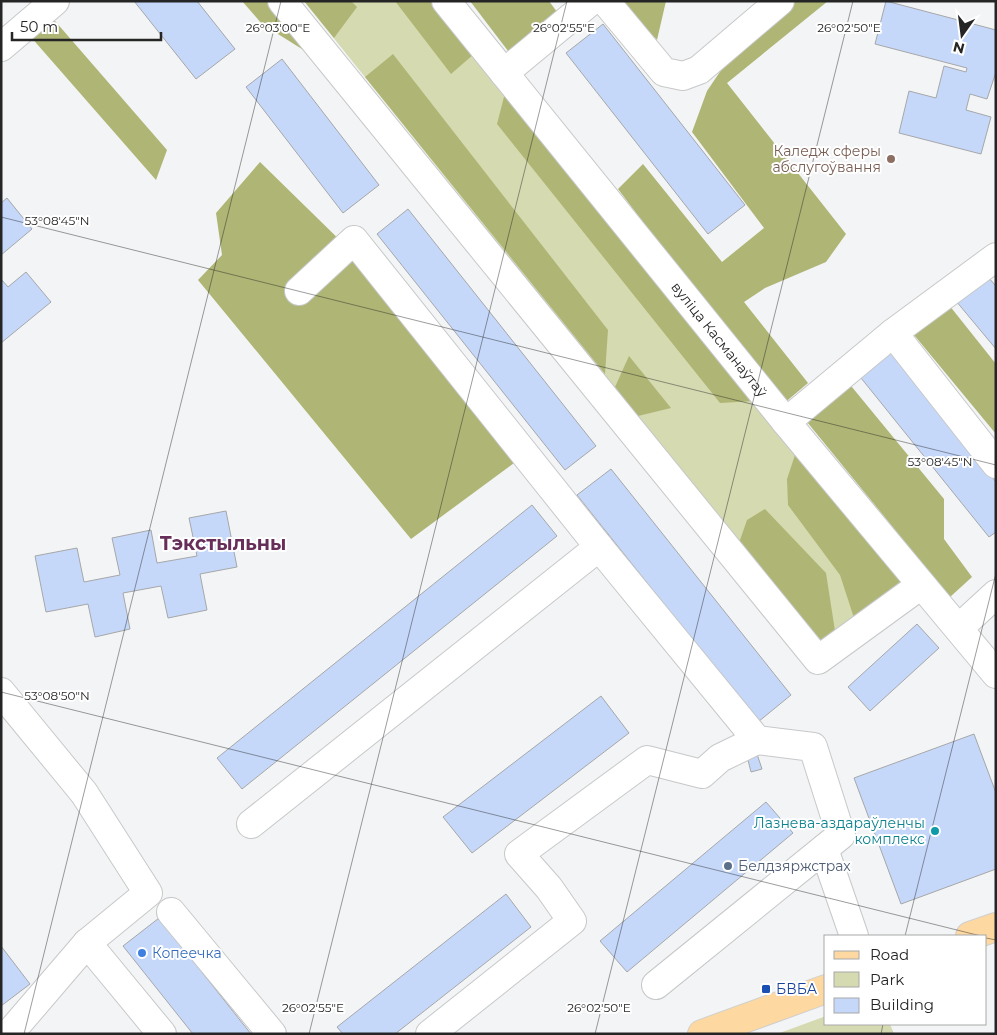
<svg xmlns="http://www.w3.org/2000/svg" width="997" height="1035" font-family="Montserrat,sans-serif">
<rect width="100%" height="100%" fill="#f3f4f5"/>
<!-- green -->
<g fill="#d6dab1">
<polygon points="304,1 431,1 902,583 819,644"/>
<polygon points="826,1016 826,1024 890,1024 894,1034 777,1034"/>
</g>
<!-- forest -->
<g fill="#afb574">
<polygon points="242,1 271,1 313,56 262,24"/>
<polygon points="304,1 351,1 357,7 334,38"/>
<polygon points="395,1 431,1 474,54 451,74"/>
<polygon points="470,1 549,1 557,12 512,56"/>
<polygon points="620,1 666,1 657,40"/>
<polygon points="788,1 828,1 727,83 846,234 826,262 765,288 744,302 808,383 782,405 618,189 643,164 722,262 764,228 692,132 707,91 734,51"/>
<polygon points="55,21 167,150 156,180 30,36"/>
<polygon points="393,54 608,330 605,374 365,77"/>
<polygon points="505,93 755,401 720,403 497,124"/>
<polygon points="260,162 354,254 514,463 411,539 198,280 222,255 216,213"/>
<polygon points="941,295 996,364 996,434 905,324"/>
<polygon points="629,356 671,408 638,416 615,387"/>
<polygon points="847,381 944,499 944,539 972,577 950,597 803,417"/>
<polygon points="796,452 902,583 854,618 840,575 788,505 787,479"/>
<polygon points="765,509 826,573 835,631 819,644 739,543 747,520"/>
</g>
<!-- building -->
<g fill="#c5d8fa" stroke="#a6a7a9">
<polygon points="134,1 197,1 235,49 196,79"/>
<polygon points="886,1 996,30 996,72 987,99 970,94 966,110 991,117 981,154 899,133 909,91 936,98 944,66 966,72 967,68 875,44"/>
<polygon points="603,24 745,205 708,234 566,53"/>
<polygon points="282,59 379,185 343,213 246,87"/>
<polygon points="7,198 32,229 1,255 1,203"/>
<polygon points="408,209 596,446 565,470 377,234"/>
<polygon points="26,272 51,302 1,343 1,279 8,287"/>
<polygon points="987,276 996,286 996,349 956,301"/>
<polygon points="883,343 996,482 996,532 989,537 853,368"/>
<polygon points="611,469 791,695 758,722 577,495"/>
<polygon points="532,505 557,536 242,789 217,758"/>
<polygon points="226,511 237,567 200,574 207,610 168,618 161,586 123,593 130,629 95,637 88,604 46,612 35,556 77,548 84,582 120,575 112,538 151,530 157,563 197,556 189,518"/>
<polygon points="917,624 939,648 870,711 848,687"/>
<polygon points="601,696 629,733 472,853 443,817"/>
<polygon points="974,734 996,793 996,869 901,904 854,778"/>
<polygon points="757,754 762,769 751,772 747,756"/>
<polygon points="766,802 793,833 627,972 600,941"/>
<polygon points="506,894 531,927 395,1034 343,1034 337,1027"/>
<polygon points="159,918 251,1034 193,1034 123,946"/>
<polygon points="1,946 30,984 1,1006"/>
</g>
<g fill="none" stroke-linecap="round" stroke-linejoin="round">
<defs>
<g id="minor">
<polyline points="282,1 818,660 921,585"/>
<path id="s1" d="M446 1 786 422 996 674"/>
<polyline points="605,1 664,72 683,76 699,70 780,1"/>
<polyline points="1,47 55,1"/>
<polyline points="504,73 591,1"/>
<polyline points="299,291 354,240 599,547 757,740 720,758 702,774 647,760 519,854 549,888 572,921 430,1034"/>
<polyline points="893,333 996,464"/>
<polyline points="786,422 893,333 996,257"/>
<polyline points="959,628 996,594"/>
<polyline points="1,692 84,793 148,893 87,943"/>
<polyline points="251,824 599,547"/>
<polyline points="824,849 854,936"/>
<polyline points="171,912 272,1034"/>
<polyline points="656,985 841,835 813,747 757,740"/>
<polyline points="9,1034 87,943 162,1034"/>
</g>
<g id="major">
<polyline points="970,936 996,927"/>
<polyline points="702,1034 826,989"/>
</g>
</defs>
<!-- minor casing -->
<use href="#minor" stroke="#c7c8c9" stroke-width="30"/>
<!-- major casing -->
<use href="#major" stroke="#cfcfcf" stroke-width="30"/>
<!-- minor -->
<use href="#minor" stroke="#fff" stroke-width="28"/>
<!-- major -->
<use href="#major" stroke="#fdd8a0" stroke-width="28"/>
</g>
<!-- ticks -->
<path fill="none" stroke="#252526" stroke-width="1" stroke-opacity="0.45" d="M1 217 996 465M1 692 981 936M905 936 996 573M986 938 996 940M24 1034 281 1M309 1034 567 1M595 1034 853 1M881 1034 883 1024"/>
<!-- markers -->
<circle fill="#8d6e63" stroke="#fff" stroke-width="2" cx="891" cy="159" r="5"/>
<circle fill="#0f9aa8" stroke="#fff" stroke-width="2" cx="935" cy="831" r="5"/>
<circle fill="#5c6f8a" stroke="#fff" stroke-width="2" cx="728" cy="866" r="5"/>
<circle fill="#3f7fe0" stroke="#fff" stroke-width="2" cx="142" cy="953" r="5"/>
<rect fill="#1a4fb4" stroke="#fff" stroke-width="2" x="761" y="984" width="10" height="10" rx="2.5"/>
<g text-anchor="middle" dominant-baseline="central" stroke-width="4" stroke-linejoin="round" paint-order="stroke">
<!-- education labels -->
<g font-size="14" fill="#785e54" stroke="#fff" text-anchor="end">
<text x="881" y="151">Каледж сферы<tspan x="881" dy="16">абслугоўвання</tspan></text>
</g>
<!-- street labels -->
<g font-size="14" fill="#252526" stroke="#fff">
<text stroke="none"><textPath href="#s1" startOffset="435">вуліца Касманаўтаў</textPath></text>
</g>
<!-- culture labels -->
<g font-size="14" fill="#0d838f" stroke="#fff" text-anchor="end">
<text x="925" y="823">Лазнева-аздараўленчы<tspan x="925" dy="16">комплекс</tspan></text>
</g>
<!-- service labels -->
<g font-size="14" fill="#4e5e75" stroke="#fff" text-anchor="start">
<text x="738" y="866">Белдзяржстрах</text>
</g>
<!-- shop labels -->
<g font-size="14" fill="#366cbe" stroke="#fff" text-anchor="start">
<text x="152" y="953">Копеечка</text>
</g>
<!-- transit labels -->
<g font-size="14" fill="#164399" stroke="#fff" text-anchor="start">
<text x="776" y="989">БВБА</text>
</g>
<!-- district labels -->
<g font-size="19" font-weight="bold" fill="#662e59" stroke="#fff">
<text x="223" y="543">Тэкстыльны</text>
</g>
</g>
<g font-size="12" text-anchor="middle" fill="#252526" stroke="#fff" stroke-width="4" stroke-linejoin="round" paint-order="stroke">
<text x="278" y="32">26°03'00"E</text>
<text x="564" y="32">26°02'55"E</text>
<text x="849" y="32">26°02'50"E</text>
<text x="57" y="225">53°08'45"N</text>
<text x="940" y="466">53°08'45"N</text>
<text x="57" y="700">53°08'50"N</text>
<text x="313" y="1012">26°02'55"E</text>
<text x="599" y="1012">26°02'50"E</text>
</g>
<!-- border -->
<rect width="997" height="1035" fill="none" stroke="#252526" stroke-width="5"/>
<!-- legend -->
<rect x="824" y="935" width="162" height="90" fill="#ffffff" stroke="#a8a8a8"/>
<rect x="834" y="951" width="25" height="8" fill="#fdd8a0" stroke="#a8a8a8"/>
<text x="870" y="960" font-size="15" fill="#252526">Road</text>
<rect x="834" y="972" width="25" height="15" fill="#d6dab1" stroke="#a8a8a8"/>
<text x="870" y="985" font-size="15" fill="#252526">Park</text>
<rect x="834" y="998" width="25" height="15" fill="#c5d8fa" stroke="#a8a8a8"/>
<text x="870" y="1010" font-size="15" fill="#252526">Building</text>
<!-- north arrow -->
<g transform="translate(962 35) rotate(194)" stroke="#ffffff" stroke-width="4" paint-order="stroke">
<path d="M0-4L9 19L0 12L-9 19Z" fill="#252526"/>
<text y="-8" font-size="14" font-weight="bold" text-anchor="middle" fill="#252526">N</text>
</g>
<!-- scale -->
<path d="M12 32v8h149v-8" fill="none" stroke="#252526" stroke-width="2.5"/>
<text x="20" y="32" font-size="15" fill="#252526" stroke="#ffffff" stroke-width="4" paint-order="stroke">50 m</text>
</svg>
